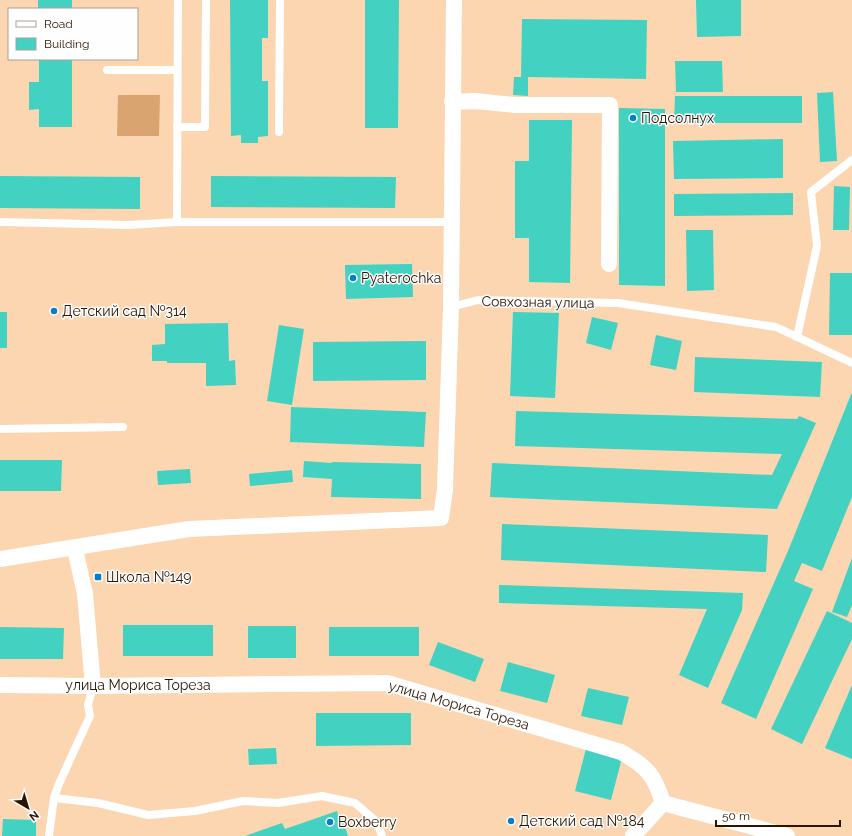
<svg xmlns="http://www.w3.org/2000/svg" width="852" height="836" font-family="Raleway,sans-serif">
<rect width="100%" height="100%" fill="#fcd5b1"/>
<!-- green -->
<polygon fill="#daa470" points="118,95 160,95 159,136 117,136"/>
<!-- building -->
<g fill="#43d1c2">
<rect x="38" y="0" width="34" height="9"/>
<polygon points="230,0 268,0 268,38 262,38 262,81 268,81 268,136 258,137 258,143 241,143 241,135 231,136"/>
<polygon points="365,0 399,0 398,128 365,128"/>
<polygon points="696,0 741,0 741,36 697,37"/>
<polygon points="522,19 647,20 646,79 528,77 528,96 513,95 514,77 521,77"/>
<polygon points="39,59 72,59 72,127 39,127 39,109 29,110 29,82 39,82"/>
<polygon points="675,61 722,61 723,92 676,92"/>
<polygon points="833,92 837,161 820,162 817,93"/>
<polygon points="675,96 802,96 802,123 674,123"/>
<polygon points="619,108 665,109 665,286 619,285"/>
<polygon points="529,120 572,120 570,283 529,282 529,238 515,238 515,161 529,161"/>
<polygon points="783,139 783,178 674,179 673,141"/>
<polygon points="0,176 140,177 140,209 0,208"/>
<polygon points="211,176 396,177 395,208 211,207"/>
<polygon points="834,186 850,187 849,230 833,230"/>
<polygon points="793,193 793,215 674,216 674,194"/>
<polygon points="686,230 713,230 714,290 687,291"/>
<polygon points="412,264 413,297 346,299 345,265"/>
<polygon points="830,273 852,273 852,335 829,335"/>
<rect x="0" y="312" width="7" height="36"/>
<polygon points="513,312 559,313 555,398 510,396"/>
<polygon points="592,317 618,323 611,350 586,343"/>
<polygon points="228,323 229,361 235,360 236,385 206,386 206,363 167,363 167,361 152,361 152,345 165,344 165,324"/>
<polygon points="279,325 304,329 292,405 267,401"/>
<polygon points="656,335 682,341 676,370 650,365"/>
<polygon points="426,341 426,380 313,381 313,342"/>
<polygon points="695,357 822,362 820,397 694,392"/>
<polygon points="852,392 852,497 822,571 802,563 794,581 813,589 756,719 721,703 788,551"/>
<polygon points="291,407 426,412 424,447 290,442"/>
<polygon points="516,411 797,419 799,416 816,423 777,509 490,497 492,463 772,475 782,454 515,446"/>
<polygon points="0,460 62,460 61,491 0,491"/>
<polygon points="304,461 332,463 332,462 421,464 421,499 331,497 332,479 303,477"/>
<polygon points="190,469 191,483 158,485 157,471"/>
<polygon points="292,470 293,482 250,486 249,474"/>
<polygon points="502,524 768,535 766,572 501,560"/>
<polygon points="852,558 852,605 847,617 832,612"/>
<polygon points="499,585 743,593 742,610 708,688 679,675 707,609 499,603"/>
<polygon points="827,611 852,623 852,639 802,744 771,729"/>
<rect x="123" y="625" width="90" height="31"/>
<rect x="248" y="626" width="48" height="32"/>
<polygon points="0,627 64,628 63,659 0,659"/>
<rect x="329" y="627" width="90" height="29"/>
<polygon points="438,642 484,659 475,682 429,665"/>
<polygon points="508,662 555,675 547,703 500,691"/>
<polygon points="852,685 852,759 825,748"/>
<polygon points="588,688 629,697 622,725 581,716"/>
<polygon points="316,713 411,713 411,745 316,746"/>
<polygon points="587,745 623,754 611,800 575,791"/>
<polygon points="276,748 277,764 249,765 248,749"/>
<polygon points="337,811 339,818 342,817 348,836 245,836 282,823 285,829"/>
<polygon points="3,819 36,820 36,836 2,836"/>
</g>
<g fill="none" stroke-linecap="round" stroke-linejoin="round">
<!-- service -->
<g stroke="#fff" stroke-width="8">
<polyline points="178,0 177,222 451,222"/>
<polyline points="107,70 177,70"/>
<polyline points="177,127 205,127 206,0"/>
<polyline points="279,132 280,0"/>
<polyline points="0,222 129,225 177,222"/>
<polyline points="451,307 478,300 618,303 776,327 852,363"/>
<polyline points="797,337 817,246 811,192 852,160"/>
<polyline points="0,429 123,427"/>
<polyline points="54,798 98,803 148,815 195,811 243,801 278,803 322,796 355,803 377,822 382,836"/>
<polyline points="49,836 54,798 58,786 90,716 88,705 93,686"/>
</g>
<!-- minor -->
<g stroke="#fff" stroke-width="16">
<polyline points="452,102 475,101 515,105 610,105 609,264"/>
<polyline points="75,549 85,594 93,686"/>
<polyline points="0,559 189,529 441,518 445,489 451,307 454,0"/>
<path d="M0 685 93 686 387 683 621 752C647 767 654 774 663 803"/>
<polyline points="663,803 787,836"/>
<polyline points="633,836 663,803"/>
</g>
</g>
<!-- markers -->
<g fill="#0380c9" stroke="#fefefe" stroke-width="1.5">
<circle cx="633" cy="118" r="4"/>
<circle cx="353" cy="278" r="4"/>
<circle cx="54" cy="311" r="4"/>
<rect x="94" y="573" width="8" height="8" rx="2"/>
<circle cx="511" cy="821" r="4"/>
<circle cx="330" cy="822" r="4"/>
</g>
<g text-anchor="middle" dominant-baseline="central" stroke-width="3" stroke-linejoin="round" paint-order="stroke">
<!-- poi labels -->
<g font-size="14" fill="#2b1400" stroke="#fefefe" text-anchor="start">
<text x="641" y="118">Подсолнух</text>
<text x="361" y="278">Pyaterochka</text>
<text x="62" y="311">Детский сад №314</text>
<text x="106" y="577">Школа №149</text>
<text x="519" y="821">Детский сад №184</text>
<text x="338" y="822">Boxberry</text>
</g>
<!-- street labels -->
<g font-size="14" fill="#2b1400" stroke="#fefefe">
<text transform="translate(538 302) rotate(1)">Совхозная улица</text>
<text x="138" y="685">улица Мориса Тореза</text>
<text transform="translate(459 705) rotate(16)">улица Мориса Тореза</text>
</g>
</g>
<!-- legend -->
<rect x="8" y="8" width="130" height="52" fill="#fefefe" stroke="#aaa098"/>
<rect x="16" y="21" width="20" height="6" fill="#ffffff" stroke="#aaa098"/>
<text x="44" y="28" font-size="12" fill="#2b1400">Road</text>
<rect x="16" y="38" width="20" height="12" fill="#43d1c2" stroke="#aaa098"/>
<text x="44" y="48" font-size="12" fill="#2b1400">Building</text>
<!-- north arrow -->
<g transform="translate(28 808) rotate(142)" stroke="#fefefe" stroke-width="3" paint-order="stroke">
<path d="M0-3L7 15L0 10L-7 15Z" fill="#2b1400"/>
<text y="-6" font-size="11" font-weight="bold" text-anchor="middle" fill="#2b1400">N</text>
</g>
<!-- scale -->
<path d="M716 820v6h124v-6" fill="none" stroke="#2b1400" stroke-width="2"/>
<text x="722" y="820" font-size="12" fill="#2b1400" stroke="#fefefe" stroke-width="3" paint-order="stroke">50 m</text>
</svg>
